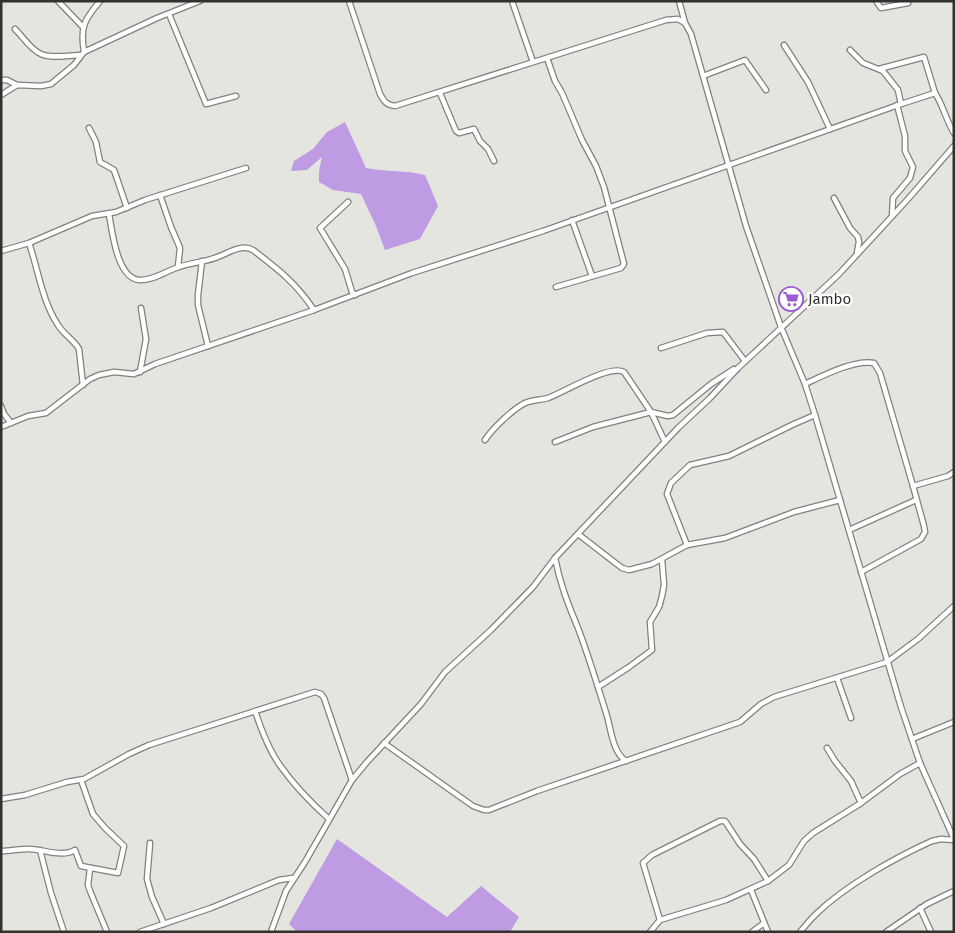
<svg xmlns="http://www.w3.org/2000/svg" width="955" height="933" font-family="'Fira Sans',sans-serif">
<rect width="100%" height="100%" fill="#e5e5e0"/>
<!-- forest -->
<g fill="#be9be3">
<path d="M345 122 366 168C386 172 406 170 425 175L438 206 420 239 385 250 376 226 361 194 333 190 319 182V171L322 157 307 170 291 171 294 161 313 149 327 132Z"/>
<polygon points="337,839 447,917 481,886 519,917 510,932 297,932 289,924"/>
</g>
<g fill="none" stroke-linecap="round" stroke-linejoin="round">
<defs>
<g id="street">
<polyline points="58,1 83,27"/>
<path d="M349 1 380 94C384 101 386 105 395 106L666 20 678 19 685 23 691 34 746 226 781 327 805 384 815 415 901 707 920 763 954 839"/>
<polyline points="512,1 533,62"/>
<polyline points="679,1 685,23"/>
<polyline points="876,1 881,8 908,3"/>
<polyline points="169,14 206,104 236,96"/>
<path d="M15 29C23 37 31 50 41 54 52 59 70 55 81 55"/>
<polyline points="784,45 808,82 830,129"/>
<polyline points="850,50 863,63 883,71 898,90 901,104"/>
<polyline points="84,52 157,18 200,1"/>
<polyline points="547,58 555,81 562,93 582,140 596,166 604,187 624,264 621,268 556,287"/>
<path d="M879 69 924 57 935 93C943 105 946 120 954 133"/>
<polyline points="703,76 745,60 766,90"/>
<polyline points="1,80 7,80 17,85"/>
<polyline points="440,93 456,131 459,133 474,129 480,141 488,149 494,161"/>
<path d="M1 95 17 85 41 86 51 84 74 65 84 52C80 27 84 20 100 1"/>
<polyline points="89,128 96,142 100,162 114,170 127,208"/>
<polyline points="160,195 171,227 180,248 178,267"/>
<polyline points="834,198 850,228 858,237 859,242 857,253"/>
<polyline points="348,202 320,228 345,269 352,292 355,295"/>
<path d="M109 214C112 231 117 278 139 280 152 281 166 271 179 267 193 262 207 262 220 256 230 252 242 244 253 250 279 270 296 283 314 310"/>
<polyline points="892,216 893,198 910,178 913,167 905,151 905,136 897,105"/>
<polyline points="572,220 592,276"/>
<path d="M29 243C38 269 42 301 58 325 64 335 74 340 79 349L83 385"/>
<polyline points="1,251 29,243 92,216 116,212 145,200 246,168"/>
<polyline points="202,261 198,295 198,305 208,346"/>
<polyline points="661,348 707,333 723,332 745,361"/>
<polyline points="140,372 146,339 141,308"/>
<path d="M805 384C822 376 855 359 874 363L880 373 913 486"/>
<polyline points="1,406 4,414 11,423"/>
<polyline points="1,427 28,416 46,413 90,379 99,375 114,372 134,374 155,364 314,310 412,273 543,231 901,104 935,93"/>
<path d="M485 440C492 429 513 409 525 403 532 400 541 400 548 398 564 392 610 364 624 372L651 412 665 442"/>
<polyline points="555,442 593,427 651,412 668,416 673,415 711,384 734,369"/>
<polyline points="849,530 916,500"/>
<polyline points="578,534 622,568 629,570 652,564 687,545 725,538 794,512 840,500"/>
<polyline points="687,545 667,494 671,483 690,465 729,456 794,424 815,415"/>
<path d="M555 558C560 584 568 604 578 628 589 657 598 687 607 716 611 730 613 753 626 761"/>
<polyline points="861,572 921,539 925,532 924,526 913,486 948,476 954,472"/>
<polyline points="837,678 851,718"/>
<polyline points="598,687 629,667 652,650 650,622 659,607 662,596 664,585 662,560"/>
<path d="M255 711C261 729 268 748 279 764 293 784 311 803 329 819"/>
<polyline points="912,739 954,722"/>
<polyline points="384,743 473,806 484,810 489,810 537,791 740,722 761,704 774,697 887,662 918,639 954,606"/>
<polyline points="827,748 835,761 851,781 861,803"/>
<polyline points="1,799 25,795 67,782 84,779 129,754 149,745 315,692 321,694 324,698 352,780"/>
<polyline points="150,843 147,879 152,897 164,924"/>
<polyline points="40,850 51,893 64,932"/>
<path d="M1 851C10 851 19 849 29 849 43 849 62 858 75 850L81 866 118 873 124 846 105 828 93 814 81 780"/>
<polyline points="90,869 88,885 90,891 107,932"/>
<polyline points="751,890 768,932"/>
<polyline points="920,908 931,932"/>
<polyline points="660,920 643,863 652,855 720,821 725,821 740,844 754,859 768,881"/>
<polyline points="140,932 211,908 279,880 293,878"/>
<polyline points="271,932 286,891 305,862 352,780 367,762 421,704 445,672 491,630 533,587 555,558 678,428 710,398 738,368 839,274 908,199 954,146"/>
<polyline points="650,932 660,920 726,900 768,881 789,865 804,841 813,833 861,803 900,774 920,763"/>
<polyline points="752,932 764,923"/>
<path d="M800 932C805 926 810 920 816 914 845 886 894 858 932 841L941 839 954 840"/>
<polyline points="886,932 927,904 954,891"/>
</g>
</defs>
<!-- street casing -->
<use href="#street" stroke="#81807d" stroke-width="7"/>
<!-- street -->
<use href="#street" stroke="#fff" stroke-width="4.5"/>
</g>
<!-- icons -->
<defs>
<symbol id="supermarket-ring" viewBox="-11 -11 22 22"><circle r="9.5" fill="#fff" stroke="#9b5cd3" stroke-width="1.5"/><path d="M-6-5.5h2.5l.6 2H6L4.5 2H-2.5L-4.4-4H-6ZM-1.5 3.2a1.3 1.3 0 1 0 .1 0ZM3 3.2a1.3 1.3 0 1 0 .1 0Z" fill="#9b5cd3"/></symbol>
</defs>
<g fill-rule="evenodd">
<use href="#supermarket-ring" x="777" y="285" width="28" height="28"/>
</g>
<g text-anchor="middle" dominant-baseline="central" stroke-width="4.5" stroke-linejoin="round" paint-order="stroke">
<!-- poi labels -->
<g font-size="15" fill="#31312f" stroke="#fff" text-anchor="start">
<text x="808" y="299">Jambo</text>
</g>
</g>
<!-- border -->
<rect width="955" height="933" fill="none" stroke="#31312f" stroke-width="5"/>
</svg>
